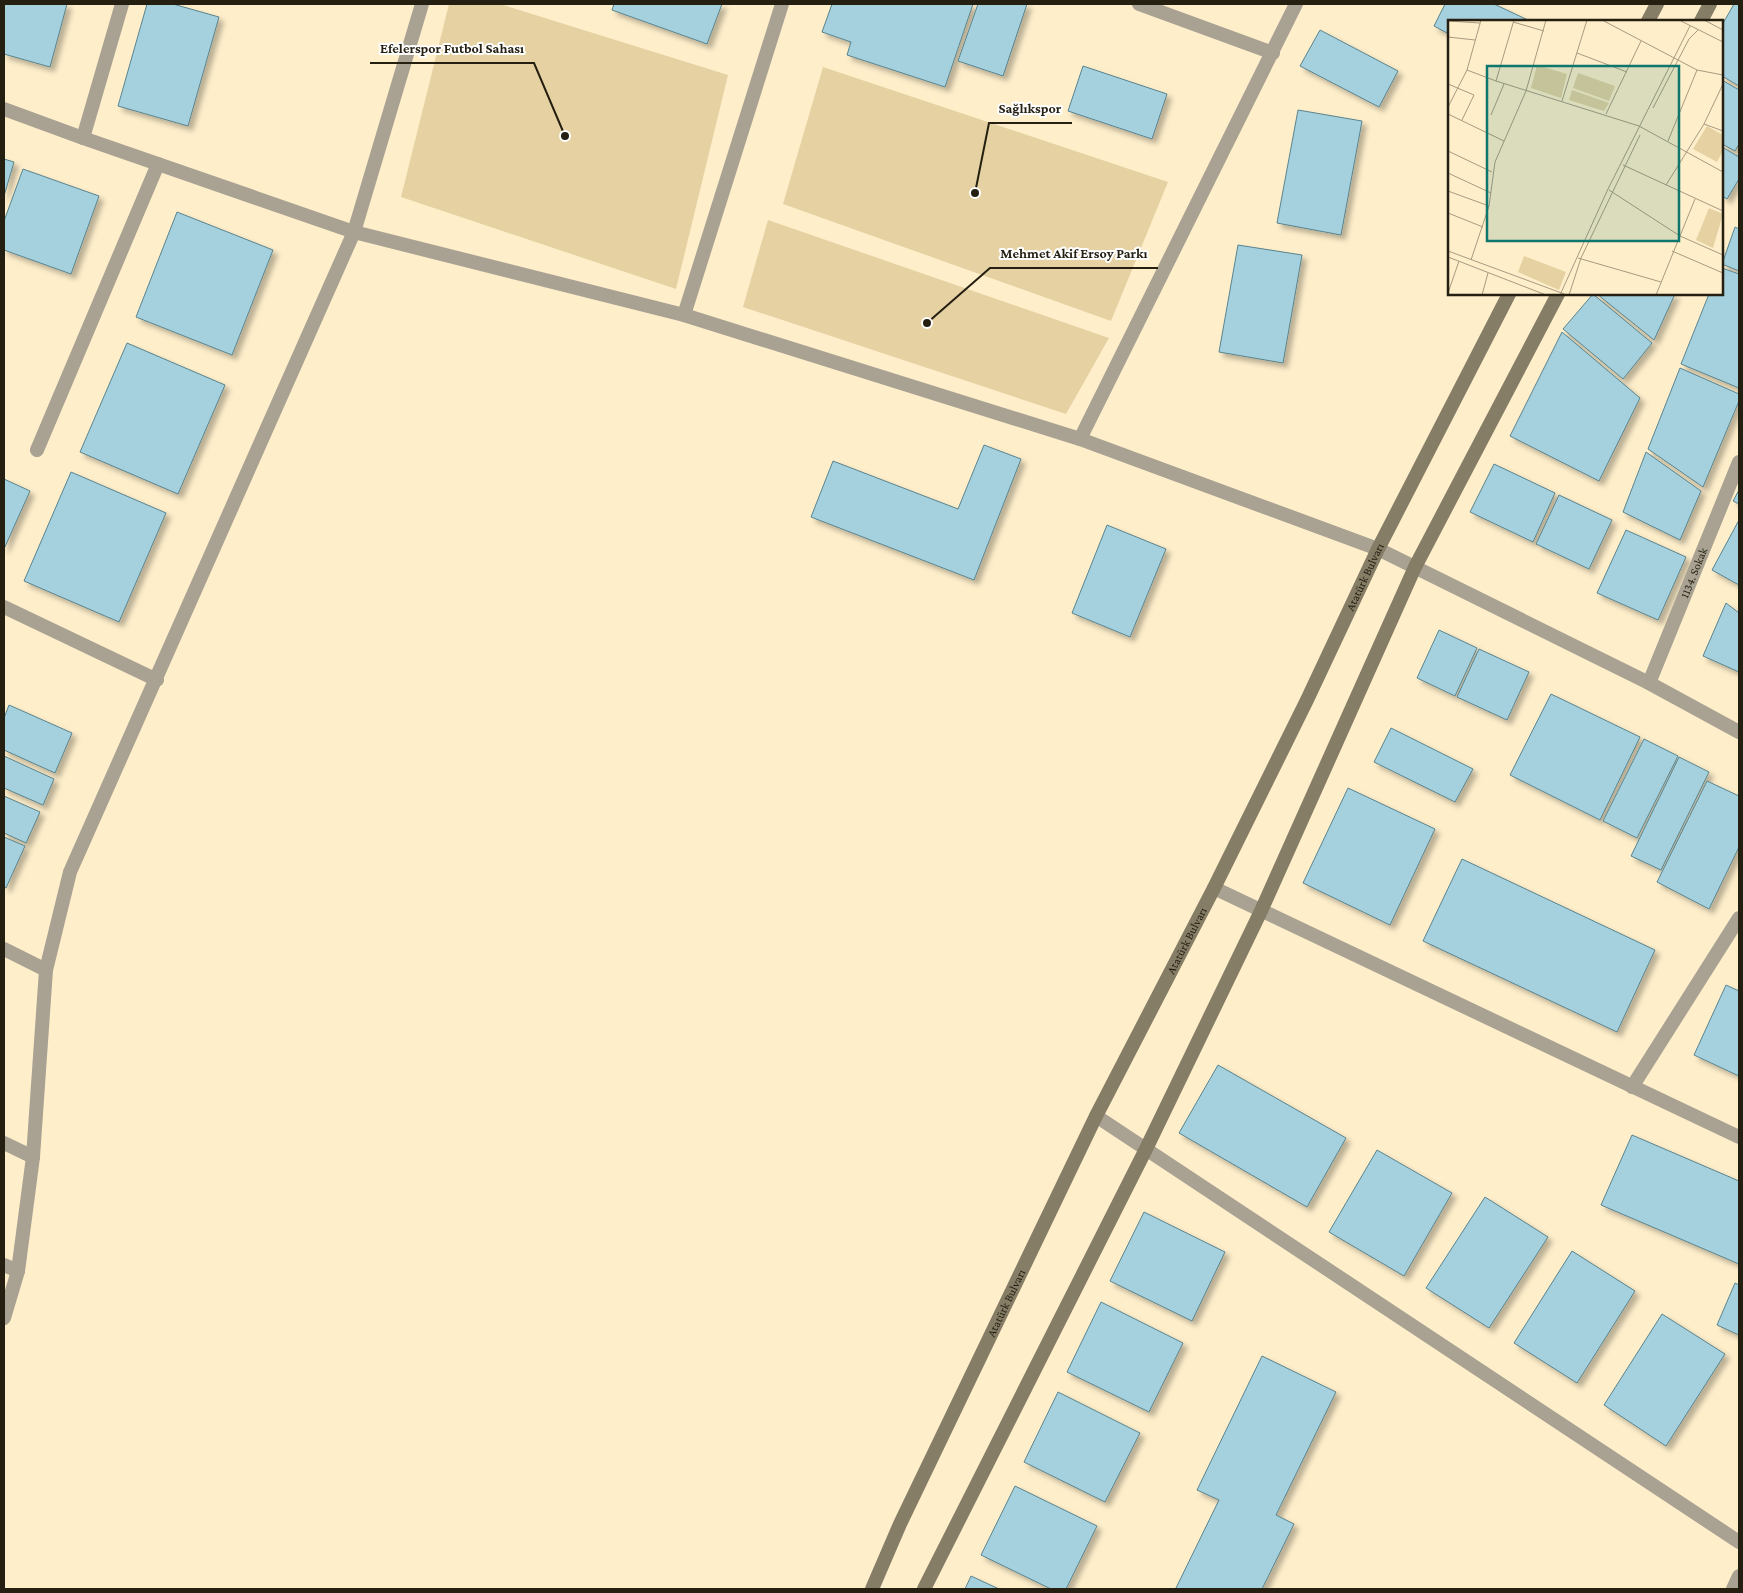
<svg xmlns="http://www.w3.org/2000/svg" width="1743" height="1593" font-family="'Crimson Pro',serif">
<defs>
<filter id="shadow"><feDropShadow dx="4.5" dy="4.5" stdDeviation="2.5" flood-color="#0004"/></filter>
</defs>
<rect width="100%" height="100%" fill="#feeeca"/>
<!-- green -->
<g fill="#e6d1a2">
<polygon points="449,4 500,4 728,75 676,289 401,197"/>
<polygon points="823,67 1168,182 1111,321 783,204"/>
<polygon points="768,220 1109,338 1066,414 743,307"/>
</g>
<!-- building -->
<g fill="#a4d1dd" stroke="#59838e" filter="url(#shadow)">
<polygon points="4,4 67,4 50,67 4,54"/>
<polygon points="147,4 173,4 219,17 188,126 118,106"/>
<polygon points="614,4 722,4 707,44 612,10"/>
<polygon points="832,4 973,4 945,87 847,55 851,42 822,32"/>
<polygon points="978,4 1027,4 1003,76 958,61"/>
<polygon points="1445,4 1494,4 1530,21 1449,21 1449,34 1434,26"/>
<polygon points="1734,4 1739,4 1739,86 1722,76 1722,25"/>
<polygon points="1320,30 1398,71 1379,107 1300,66"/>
<polygon points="1083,66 1167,94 1152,139 1068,111"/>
<polygon points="1722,80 1739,90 1739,144 1735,151 1722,144"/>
<polygon points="1298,110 1362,121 1341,235 1277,223"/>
<polygon points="1722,147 1739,157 1739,179 1727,199 1722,196"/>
<polygon points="4,159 14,162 4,196"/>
<polygon points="23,169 99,196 71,274 4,250 4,221"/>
<polygon points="177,212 273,250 232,355 136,317"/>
<polygon points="1735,227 1739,229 1739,271 1722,264"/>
<polygon points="1238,245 1302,255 1283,363 1219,352"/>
<polygon points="1722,268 1739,274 1739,388 1681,364 1709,294 1722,294"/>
<polygon points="1593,294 1652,343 1623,379 1563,329"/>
<polygon points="1597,294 1675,294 1654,340"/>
<polygon points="1562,332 1640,398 1599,481 1510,436"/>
<polygon points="127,343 225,385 178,494 80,452"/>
<polygon points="1680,368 1739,394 1739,401 1703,487 1648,449"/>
<polygon points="984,445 1021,459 974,580 811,517 833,461 958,509"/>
<polygon points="1646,452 1701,491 1680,540 1623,512"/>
<polygon points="1494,464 1555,493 1533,542 1470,512"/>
<polygon points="71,472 166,513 119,622 24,581"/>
<polygon points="4,479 30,491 4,549"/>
<polygon points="1739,490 1739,504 1733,501"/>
<polygon points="1559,495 1612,520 1589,569 1536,544"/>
<polygon points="1739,520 1739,585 1712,570"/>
<polygon points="1107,525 1166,549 1130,637 1072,613"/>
<polygon points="1626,530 1686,557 1658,620 1597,593"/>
<polygon points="1726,603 1739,613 1739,672 1703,656"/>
<polygon points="1439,630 1477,648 1455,696 1417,678"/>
<polygon points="1479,649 1529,672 1507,720 1457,697"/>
<polygon points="1551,694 1640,737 1600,820 1510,775"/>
<polygon points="9,705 72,733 55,773 4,750 4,718"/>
<polygon points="1391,728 1473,769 1455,802 1374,762"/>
<polygon points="1644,739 1678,756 1637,838 1603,821"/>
<polygon points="4,756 54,779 43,805 4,788"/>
<polygon points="1679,757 1709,772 1661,870 1631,856"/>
<polygon points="1707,781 1739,796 1739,847 1709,909 1657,882"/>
<polygon points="1348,788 1435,829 1390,925 1303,883"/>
<polygon points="4,796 40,812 26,843 4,833"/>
<polygon points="4,837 25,846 6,888 4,887"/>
<polygon points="1462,859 1655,950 1617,1032 1423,941"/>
<polygon points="1726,985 1739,991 1739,1076 1694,1055"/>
<polygon points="1218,1065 1346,1138 1307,1207 1179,1133"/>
<polygon points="1632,1135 1739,1181 1739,1264 1601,1205"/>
<polygon points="1377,1150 1452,1193 1404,1276 1329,1232"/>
<polygon points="1485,1197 1548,1237 1489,1328 1426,1288"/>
<polygon points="1144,1212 1225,1252 1192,1321 1110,1281"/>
<polygon points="1572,1251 1635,1291 1577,1383 1514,1343"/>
<polygon points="1735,1283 1739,1285 1739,1335 1717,1325"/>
<polygon points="1101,1302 1183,1343 1149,1412 1067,1372"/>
<polygon points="1662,1314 1725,1354 1666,1446 1604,1405"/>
<polygon points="1262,1356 1336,1392 1276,1515 1294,1524 1262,1589 1179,1589 1176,1588 1219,1500 1197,1490"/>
<polygon points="1058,1392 1140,1433 1105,1502 1024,1462"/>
<polygon points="1015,1486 1097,1526 1066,1589 1051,1589 981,1555"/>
<polygon points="971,1576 999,1589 965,1589"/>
</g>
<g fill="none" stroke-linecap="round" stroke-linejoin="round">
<!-- minor -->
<g stroke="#a9a293" stroke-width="14">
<polyline points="1139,4 1273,53"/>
<polyline points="4,109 83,138 122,4"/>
<polyline points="83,138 354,232"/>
<polyline points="684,315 782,4"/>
<polyline points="1080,439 1296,4"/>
<polyline points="37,450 158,164"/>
<polyline points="4,607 157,680"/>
<path id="s1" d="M1649 683 1739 462"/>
<polyline points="1214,888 1739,1137"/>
<polyline points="1632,1087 1739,918"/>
<polyline points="1096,1116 1739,1542"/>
<polyline points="4,1143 33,1157"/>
<polyline points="4,1265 18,1271"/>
<polyline points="1733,1589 1739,1576"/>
</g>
<!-- tertiary -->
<g stroke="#a9a293" stroke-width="14">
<polyline points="354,232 684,315 1080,439 1378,549 1649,683 1739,732"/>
<polyline points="4,949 46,970"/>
<polyline points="4,1318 18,1271 33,1157 46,970 70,872 354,232 422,4"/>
</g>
<!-- secondary -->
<g stroke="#867d67" stroke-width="14">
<polyline points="1648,21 1657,4"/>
<polyline points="1701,21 1710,4"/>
<path id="s2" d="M872 1589 900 1524 1096 1116 1214 888 1307 700 1378 549 1509 294"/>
<polyline points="924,1589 1146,1149 1261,911 1415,567 1558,294"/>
</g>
</g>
<g text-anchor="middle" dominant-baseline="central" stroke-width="4" stroke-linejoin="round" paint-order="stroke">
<!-- street labels -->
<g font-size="12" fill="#241f11" stroke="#fff">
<text stroke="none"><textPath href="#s1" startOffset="119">1134. Sokak</textPath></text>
<text stroke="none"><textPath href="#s2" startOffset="1126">Atatürk Bulvarı</textPath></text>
<text stroke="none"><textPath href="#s2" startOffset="721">Atatürk Bulvarı</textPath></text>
<text stroke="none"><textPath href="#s2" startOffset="316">Atatürk Bulvarı</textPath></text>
</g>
</g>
<!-- overview -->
<g transform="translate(1448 20)">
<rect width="275" height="275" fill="#feeeca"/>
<path d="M89 45 119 54 113 78 83 68ZM130 53 167 66 161 81 125 68ZM124 70 161 83 156 91 121 80ZM259 106 275 115V131L269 142 245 129ZM261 188 275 194 265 228 248 220ZM76 236 118 252 111 270 70 252Z" fill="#e6d1a2"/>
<path fill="none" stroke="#a79b80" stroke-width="1" d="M154 0 249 50 275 55M231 0 275 22M256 0 275 10M0 1 32 3M65 2 96 11M0 17 27 20M129 33 179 52M19 50 48 61 66 0M48 61 191 106 275 152M0 64 26 75 14 100M114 81 139 0M0 87 19 50 33 0M205 88 241 19 250 10M0 94 56 121M158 94 193 21M43 95 56 64M256 104 275 111M220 121 249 50M0 131 44 152M175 145 275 191M0 153 43 173M218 165 256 104 275 64M161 170 232 216 275 235M0 171 41 186M0 193 35 207M0 231 119 275M224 231 275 253M0 237 98 275M130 238 213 262M23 240 41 186 47 142 78 71 98 0M0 273 11 241M34 275 40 253M112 275 160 169 242 6M121 275 133 238 192 115M208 275 247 179"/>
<path fill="#0f766e" fill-opacity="0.15" stroke="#0f766e" stroke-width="2.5" d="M39 46H231V221H39Z"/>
<rect width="275" height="275" fill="none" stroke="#241f11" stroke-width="2.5"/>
</g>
<!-- callouts -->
<path fill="none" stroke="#241f11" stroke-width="2" d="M565 136L534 63H370M975 193L989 123H1072M927 323L990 268H1158"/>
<g fill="#241f11" stroke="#fff" stroke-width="2">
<circle cx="565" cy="136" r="5"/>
<circle cx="975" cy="193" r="5"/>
<circle cx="927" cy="323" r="5"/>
</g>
<g font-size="14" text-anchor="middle" font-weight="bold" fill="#241f11" stroke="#fff" stroke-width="4" stroke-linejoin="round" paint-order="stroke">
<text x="452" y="53">Efelerspor Futbol Sahası</text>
<text x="1030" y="113">Sağlıkspor</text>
<text x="1074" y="258">Mehmet Akif Ersoy Parkı</text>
</g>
<!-- border -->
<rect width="1743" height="1593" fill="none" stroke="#241f11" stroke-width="10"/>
</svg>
